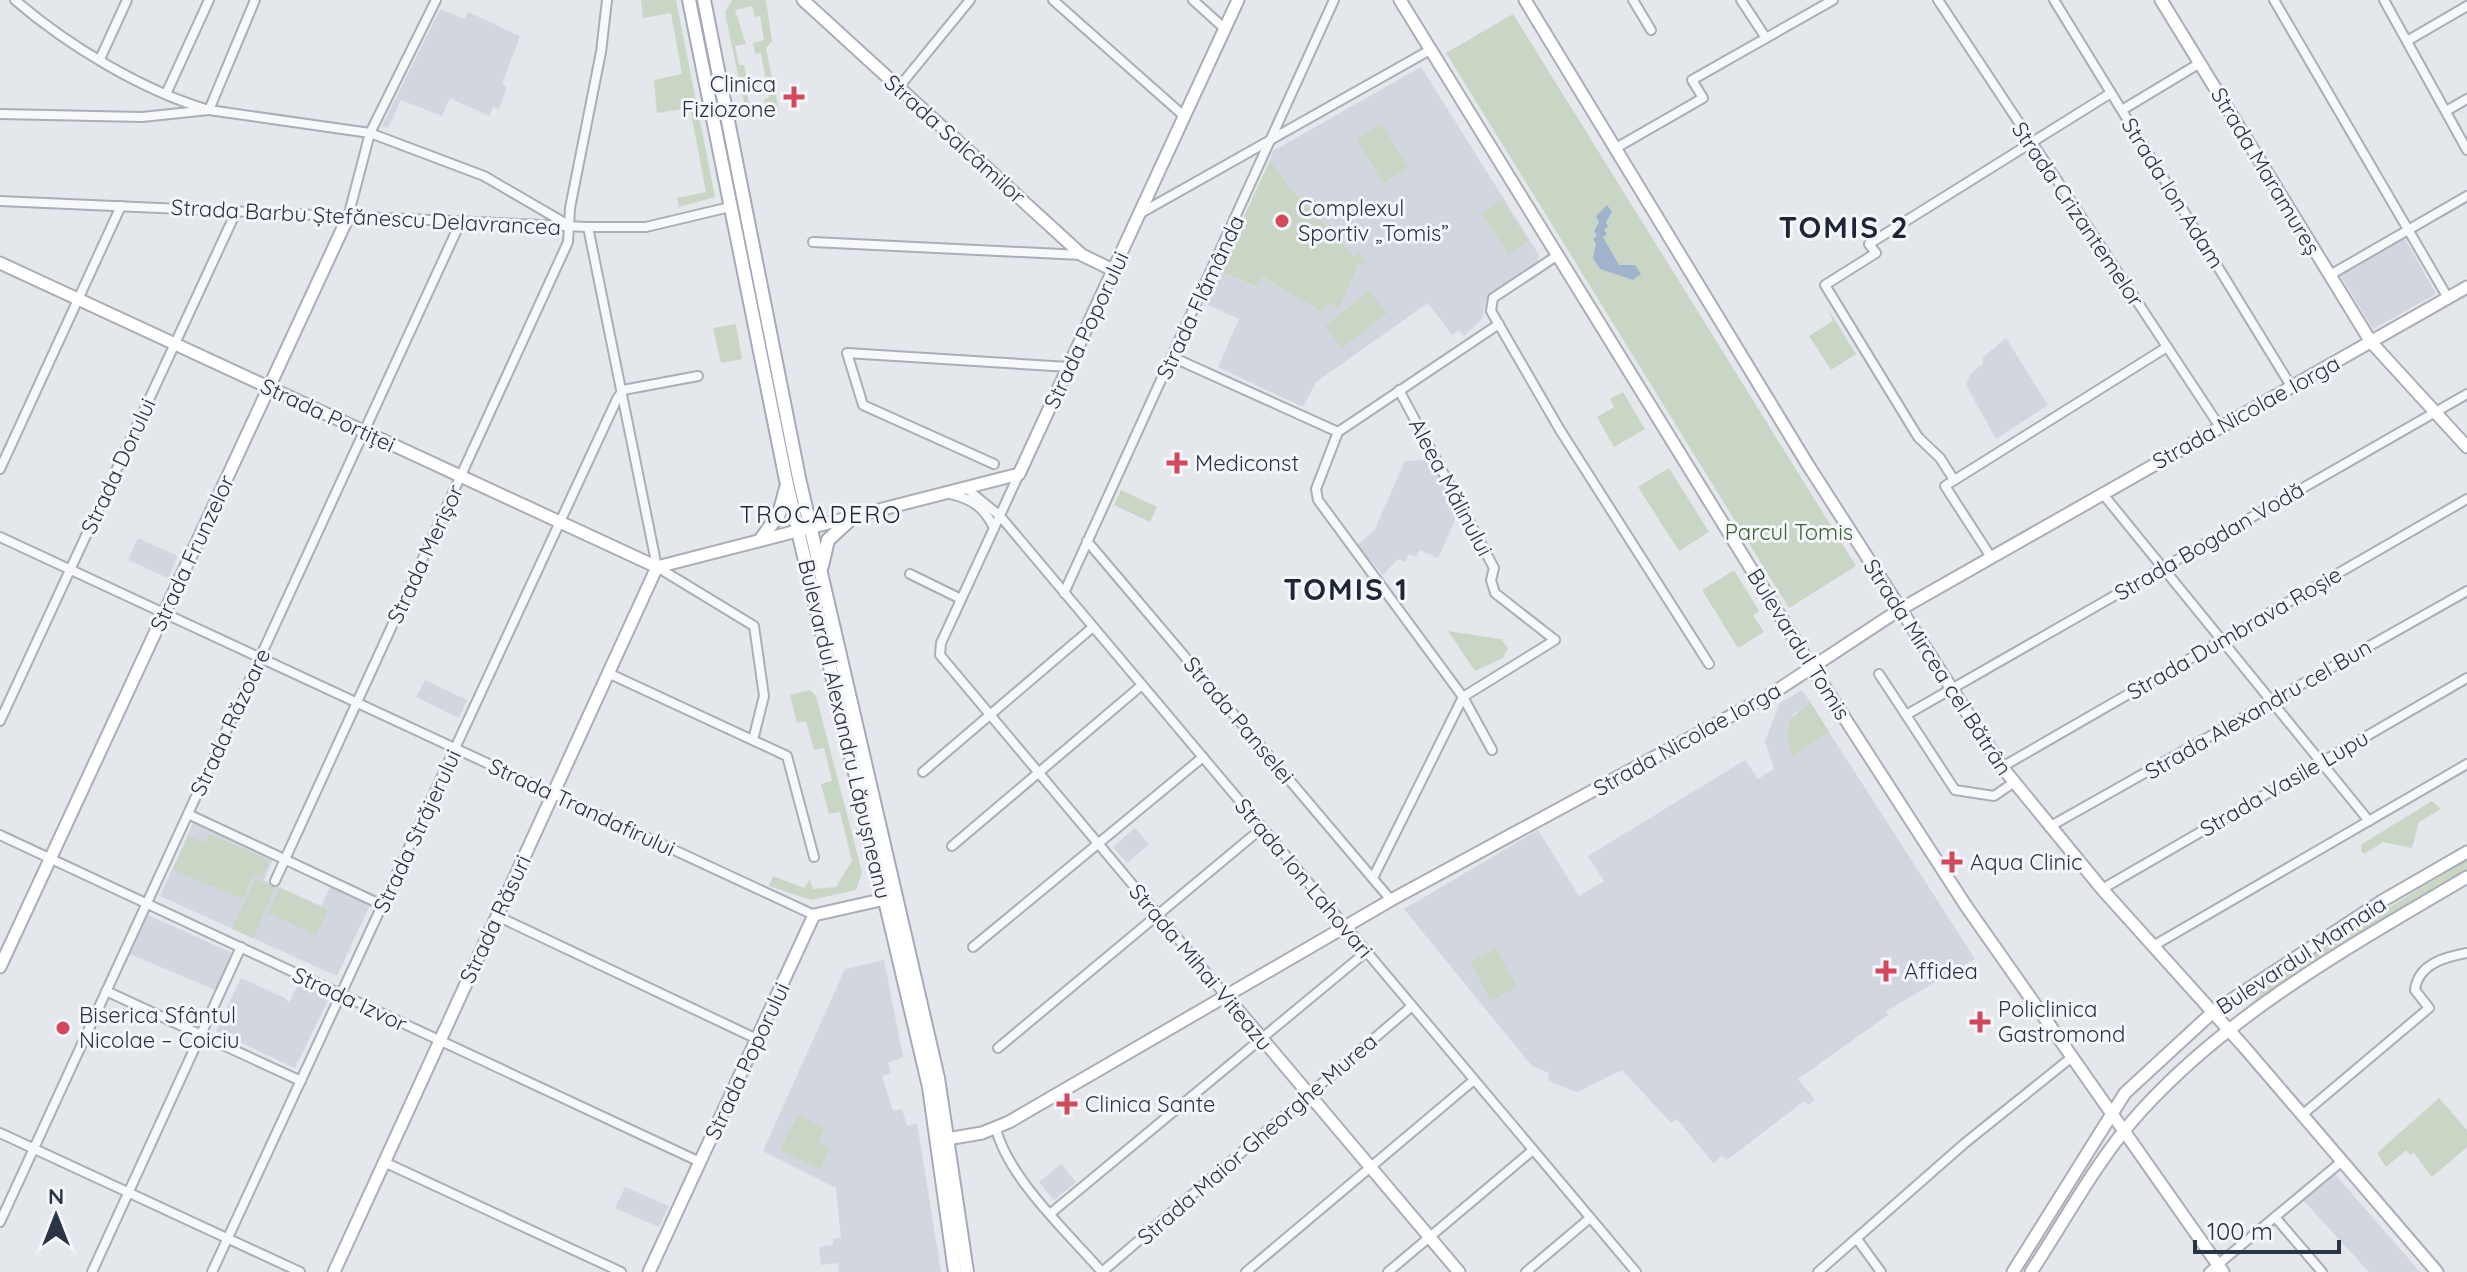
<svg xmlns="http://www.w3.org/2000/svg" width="2467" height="1272" font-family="Quicksand,sans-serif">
<rect width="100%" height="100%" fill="#e4e7ec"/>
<!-- built -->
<g fill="#d2d6de">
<polygon points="440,9 465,19 468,12 520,36 502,84 507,87 499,109 493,107 489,116 450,98 442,116 401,100 388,128 382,126"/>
<polygon points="1421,67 1539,255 1537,262 1487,297 1482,319 1464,336 1459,330 1452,335 1428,303 1316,382 1303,407 1218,367 1239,319 1204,303 1219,271 1256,287 1261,277 1324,311 1327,303 1339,308 1359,262 1366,263 1354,256 1291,189 1270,160 1273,151"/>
<polygon points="2405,239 2436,294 2373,329 2340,275"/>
<polygon points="2006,338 2048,405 1996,439 1966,385 1971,373 1983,364 1982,358"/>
<polygon points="1430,460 1458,513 1438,558 1420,550 1416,557 1409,554 1405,562 1398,559 1383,575 1357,545 1374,531 1405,461"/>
<polygon points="138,538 178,556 168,578 128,560"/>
<polygon points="425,680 467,700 459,718 416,697"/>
<polygon points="1802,690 1811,703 1793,714 1792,756 1829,732 1975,959 1886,1011 1888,1015 1798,1079 1815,1100 1808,1105 1804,1101 1727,1160 1722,1156 1713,1163 1677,1119 1671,1123 1622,1070 1577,1092 1548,1081 1549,1073 1531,1065 1404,909 1538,830 1579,896 1604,881 1588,856 1745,760 1758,779 1774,769 1765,741 1780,703"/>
<polygon points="193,823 273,859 264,880 321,906 330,887 370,905 337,976 160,896"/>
<polygon points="1135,828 1149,844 1127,863 1113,847"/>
<polygon points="148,915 232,953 215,990 130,954"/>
<polygon points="884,960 903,1057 888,1063 891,1073 882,1076 893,1111 902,1109 907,1126 917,1123 941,1272 839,1272 838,1263 821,1265 819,1247 833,1245 833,1239 841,1238 836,1188 763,1151 845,969"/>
<polygon points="241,978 285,998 289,1003 299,982 330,996 295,1068 216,1031"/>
<polygon points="1061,1164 1076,1182 1054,1200 1039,1182"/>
<polygon points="2334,1173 2420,1272 2369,1272 2303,1200"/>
<polygon points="625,1187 669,1206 659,1227 615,1208"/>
</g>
<!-- green -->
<g fill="#c9d6c5">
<polygon points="641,0 676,0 715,197 679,207 677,198 706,192 690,108 657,113 654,80 682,74 671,13 643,18"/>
<polygon points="732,0 766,0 772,41 766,48 779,111 767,113 764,99 769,98 761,53 755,54 753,43 764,40 760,16 755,17 752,6 735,10 746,44 735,46 739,65 744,65 750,94 747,95 752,116 747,117 725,13"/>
<polygon points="1513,14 1856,566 1789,608 1446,53"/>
<polygon points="1382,124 1408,168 1383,183 1357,139"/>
<polygon points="1270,160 1291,189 1354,256 1360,252 1367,263 1362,266 1359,263 1339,308 1328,303 1323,312 1262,277 1257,287 1219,271"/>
<polygon points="1502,200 1528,241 1508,254 1482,213"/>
<polygon points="1369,291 1387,313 1342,348 1325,326"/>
<polygon points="1828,309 1856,354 1831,370 1809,336 1833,321"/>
<polygon points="736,324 742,359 721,363 713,328"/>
<polygon points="1623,392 1645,429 1614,447 1597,417 1614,407 1610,399"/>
<polygon points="1669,468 1709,532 1679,551 1638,487"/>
<polygon points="1121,490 1157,507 1150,522 1114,505"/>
<polygon points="1734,570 1759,611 1753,615 1764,632 1738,648 1702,590"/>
<polygon points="1448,631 1501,639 1508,648 1503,658 1475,671"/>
<polygon points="810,690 816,696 862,872 856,890 811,900 769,886 773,876 804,888 810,880 813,889 836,887 852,861 840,812 829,814 821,784 832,781 824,748 814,750 806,721 797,723 790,695"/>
<path d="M1811 703 1829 732 1792 757C1786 728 1783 720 1811 703Z"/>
<polygon points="2432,801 2441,809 2419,822 2412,848 2383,842 2364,854 2361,851 2362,844"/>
<polygon points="209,834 270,861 262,878 254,874 243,899 173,870 189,836 204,843"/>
<polygon points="2467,860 2467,870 2256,1000 2250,992"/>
<polygon points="255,879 275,888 253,938 232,929"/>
<polygon points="279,888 328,910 316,935 268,913"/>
<polygon points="1496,948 1517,987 1491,1001 1470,962"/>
<polygon points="2439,1098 2467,1130 2467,1147 2432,1177 2414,1153 2410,1155 2406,1150 2386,1167 2377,1153"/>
<polygon points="798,1115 825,1128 818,1142 830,1148 820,1169 780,1150"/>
</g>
<!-- water -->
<polygon fill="#9fb4cc" points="1607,205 1612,212 1606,222 1608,227 1604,229 1607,234 1603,237 1619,265 1635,265 1641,274 1633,280 1600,269 1593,258 1596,244 1593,239 1597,236 1594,231 1599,222 1596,216"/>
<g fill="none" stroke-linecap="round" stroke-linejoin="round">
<defs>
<g id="street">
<path d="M15 0C67 45 143 91 209 110L370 133 484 176 570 226"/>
<polyline points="1053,0 1184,116"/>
<polyline points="1193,0 1225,29"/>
<polyline points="1633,0 1651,30"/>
<polyline points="1741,0 1766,38"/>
<polyline points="1938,0 2220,427"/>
<polyline points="2054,0 2291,386"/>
<polyline points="2274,0 2448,298"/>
<polyline points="2384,0 2467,150"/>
<polyline points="2407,41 2467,6"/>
<polyline points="100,59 127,0"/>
<polyline points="899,87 970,0"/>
<polyline points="166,94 209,0"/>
<polyline points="2122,110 2200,63"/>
<polyline points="2446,111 2467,99"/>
<polyline points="0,114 142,117 209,110 255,0"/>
<polyline points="1616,148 1703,98 1692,80 1833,0"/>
<polyline points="0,201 588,227 646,227 730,207"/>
<polyline points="1139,214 1430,50"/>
<polyline points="348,217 370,133 436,0"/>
<polyline points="588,227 657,567 754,626 764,696 753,740"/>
<polyline points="813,242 1081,255"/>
<polyline points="1558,255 1493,298 1491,311 1560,430 1709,664"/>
<polyline points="2330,275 2467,196"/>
<polyline points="1172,357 1338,432"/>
<polyline points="1399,390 1494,568 1491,580 1495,593 1555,640 1463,697"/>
<polyline points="994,464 863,405 847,353 1069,367"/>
<polyline points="0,469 121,206"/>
<polyline points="1019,474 941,643 940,655 1226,996"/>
<polyline points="1954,480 1940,458 1918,437 1825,285 1876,253 1869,244 2111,93"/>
<polyline points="967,489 1000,516 1636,1272"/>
<polyline points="2102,493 2369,821"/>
<path d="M950 494C972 499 984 507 994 528"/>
<polyline points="0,537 814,915"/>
<polyline points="1087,541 1391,900"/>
<polyline points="1991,557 1945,486 2167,347"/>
<polyline points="910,574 961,599"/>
<polyline points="1064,593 1334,0"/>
<polyline points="608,673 787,756 814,857"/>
<polyline points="1879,674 1906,715"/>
<polyline points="0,721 236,212"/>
<polyline points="1492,750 1463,697 1318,500 1316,489 1338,432 1499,324"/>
<polyline points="2002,767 2467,499"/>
<polyline points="923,772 1093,627"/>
<polyline points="2013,783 1994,796 1955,790 1906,715 2467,394"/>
<polyline points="188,814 382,905"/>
<polyline points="2049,827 2467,591"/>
<polyline points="0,835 700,1162"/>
<polyline points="952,846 1142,685"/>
<polyline points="1373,878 1463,697"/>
<polyline points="275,881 568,242 570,208 601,52 607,0"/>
<polyline points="2102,889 2467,678"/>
<polyline points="497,916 757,1039"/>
<polyline points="2153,946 2467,764"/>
<polyline points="973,947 1203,757"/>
<polyline points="106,991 301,1081"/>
<polyline points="998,1048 1262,828"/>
<path d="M2302 1115 2429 1008 2415 990C2418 964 2445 957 2467 953"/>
<path d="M996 1129C1009 1179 1068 1233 1102 1272L1412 1006"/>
<polyline points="0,1133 300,1272"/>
<polyline points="384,1162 621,1272"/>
<polyline points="1051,1213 1366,952"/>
<polyline points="2275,1217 2322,1272"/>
<polyline points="0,1222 461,221"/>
<polyline points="1857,1239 1881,1272"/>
<polyline points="92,1272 241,947"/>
<polyline points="212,1272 617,399 623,390 698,376"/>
<polyline points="1246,1272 1474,1080"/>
<polyline points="1388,1272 1533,1150"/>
<polyline points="1526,1272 1590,1218"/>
<polyline points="1818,1272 1965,1143 2072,1057"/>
<polyline points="2209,1272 2341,1162"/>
</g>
<g id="secondary">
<polyline points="803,0 1082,255 1113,270"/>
<polyline points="1400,0 1811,666 1966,906 2223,1272"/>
<polyline points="1525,0 1808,465 2002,767 2102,889 2245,1048 2437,1272"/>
<polyline points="2161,0 2371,342 2467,447"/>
<polyline points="0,263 657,567"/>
<polyline points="657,567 1019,474 1238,0"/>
<polyline points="0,967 348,217"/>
<polyline points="1226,996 1459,1272"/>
<polyline points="941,1140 982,1133 1009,1122 1391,900 1773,693 1899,610 2467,287"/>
<polyline points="334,1272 657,567"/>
<polyline points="649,1272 814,915 885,899"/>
<polyline points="2013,1272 2125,1093 2213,1012 2382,901 2467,852"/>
<path d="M2031 1272C2066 1219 2098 1158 2141 1111 2232 1011 2352 945 2467 877"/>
</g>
<g id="primary">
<polyline points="689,0 786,480 929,1087 955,1272"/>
<polyline points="704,0 799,478 938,1078 967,1272"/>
<polyline points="761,539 779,514 786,488"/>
<polyline points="822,566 828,540 854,516"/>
</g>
</defs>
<!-- street casing -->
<use href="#street" stroke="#a9aeb7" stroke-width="12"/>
<!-- secondary casing -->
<use href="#secondary" stroke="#a9aeb7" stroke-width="15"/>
<!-- primary casing -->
<use href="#primary" stroke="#a3abb8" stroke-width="16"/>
<!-- street -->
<use href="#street" stroke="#f7f8fa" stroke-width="8"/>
<!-- secondary -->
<use href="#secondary" stroke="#fff" stroke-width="11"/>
<!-- primary -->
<use href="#primary" stroke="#fff" stroke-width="12"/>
</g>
<!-- markers -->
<g fill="#d1495b" stroke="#f4f6f9" stroke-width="3">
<path d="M790 85h8v8h8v8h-8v8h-8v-8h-8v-8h8z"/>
<circle cx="1282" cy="221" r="8"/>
<path d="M1173 451h8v8h8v8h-8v8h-8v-8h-8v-8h8z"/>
<path d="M1948 850h8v8h8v8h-8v8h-8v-8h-8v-8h8z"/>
<path d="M1882 959h8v8h8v8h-8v8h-8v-8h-8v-8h8z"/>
<path d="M1976 1010h8v8h8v8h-8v8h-8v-8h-8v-8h8z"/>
<circle cx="63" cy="1028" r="8"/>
<path d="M1063 1092h8v8h8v8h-8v8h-8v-8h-8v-8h8z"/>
</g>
<g text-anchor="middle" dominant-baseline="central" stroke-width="6" stroke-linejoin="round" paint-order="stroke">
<!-- poi labels -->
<g font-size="22" fill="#2b3445" stroke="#f4f6f9" text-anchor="start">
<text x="776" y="84" text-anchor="end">Clinica<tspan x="776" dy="25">Fiziozone</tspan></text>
<text x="1298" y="208">Complexul<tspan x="1298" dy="25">Sportiv „Tomis”</tspan></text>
<text x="1195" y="463">Mediconst</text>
<text x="1970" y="862">Aqua Clinic</text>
<text x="1904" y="971">Affidea</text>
<text x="1998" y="1009">Policlinica<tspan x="1998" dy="25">Gastromond</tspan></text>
<text x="79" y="1015">Biserica Sfântul<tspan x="79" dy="25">Nicolae – Coiciu</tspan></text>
<text x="1085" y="1104">Clinica Sante</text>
</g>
<!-- street labels -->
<g font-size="22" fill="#2b3445" stroke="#f4f6f9">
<text transform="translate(955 139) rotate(42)">Strada Salcâmilor</text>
<text transform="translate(2266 171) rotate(59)">Strada Maramureș</text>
<text transform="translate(2173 193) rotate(58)">Strada Ion Adam</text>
<text transform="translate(2078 214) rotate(56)">Strada Crizantemelor</text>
<text transform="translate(366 217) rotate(3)">Strada Barbu Ștefănescu Delavrancea</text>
<text transform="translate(1200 297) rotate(-65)">Strada Flămânda</text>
<text transform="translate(1086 330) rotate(-65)">Strada Poporului</text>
<text transform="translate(2246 412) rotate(-29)">Strada Nicolae Iorga</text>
<text transform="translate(328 415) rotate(25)">Strada Portiței</text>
<text transform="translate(118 466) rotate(-65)">Strada Dorului</text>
<text transform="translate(1451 487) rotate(62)">Aleea Mălinului</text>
<text transform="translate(2209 541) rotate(-30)">Strada Bogdan Vodă</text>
<text transform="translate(192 553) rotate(-65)">Strada Frunzelor</text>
<text transform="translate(425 554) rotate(-65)">Strada Merișor</text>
<text transform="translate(2234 633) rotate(-30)">Strada Dumbrava Roșie</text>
<text transform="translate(1799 644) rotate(58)">Bulevardul Tomis</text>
<text transform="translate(1938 667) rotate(57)">Strada Mircea cel Bătrân</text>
<text transform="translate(2258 709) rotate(-30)">Strada Alexandru cel Bun</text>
<text transform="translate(1239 720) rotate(50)">Strada Panselei</text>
<text transform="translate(230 722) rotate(-65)">Strada Răzoare</text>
<text transform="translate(845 729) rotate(77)">Bulevardul Alexandru Lăpușneanu</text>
<text transform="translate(1687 739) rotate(-29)">Strada Nicolae Iorga</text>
<text transform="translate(2284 783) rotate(-30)">Strada Vasile Lupu</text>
<text transform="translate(582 807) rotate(25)">Strada Trandafirului</text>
<text transform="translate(417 831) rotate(-65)">Strada Străjerului</text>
<text transform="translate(1304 878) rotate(50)">Strada Ion Lahovari</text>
<text transform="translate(495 919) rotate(-65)">Strada Răsuri</text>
<text transform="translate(2301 955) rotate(-33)">Bulevardul Mamaia</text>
<text transform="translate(1201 967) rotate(50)">Strada Mihai Viteazu</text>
<text transform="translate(350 999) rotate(25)">Strada Izvor</text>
<text transform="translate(747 1061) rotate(-65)">Strada Poporului</text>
<text transform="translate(1257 1139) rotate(-41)">Strada Maior Gheorghe Murea</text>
</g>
<!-- park labels -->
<g font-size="22" fill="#3f6138" stroke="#f4f6f9">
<text x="1789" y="532">Parcul Tomis</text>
</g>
<!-- neighbourhood labels -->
<g font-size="24" letter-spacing="2" fill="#1d2536" stroke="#f4f6f9">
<text x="821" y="514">TROCADERO</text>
</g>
<!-- district labels -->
<g font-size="30" font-weight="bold" letter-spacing="2" fill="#1d2536" stroke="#f4f6f9">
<text x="1844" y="227">TOMIS 2</text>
<text x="1346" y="589">TOMIS 1</text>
</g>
</g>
<!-- north arrow -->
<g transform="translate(56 1216)" stroke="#f4f6f9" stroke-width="6" paint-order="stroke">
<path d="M0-6L14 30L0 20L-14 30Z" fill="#2b3445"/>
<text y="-12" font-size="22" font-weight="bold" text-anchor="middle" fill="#2b3445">N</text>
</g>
<!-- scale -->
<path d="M2195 1240v12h144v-12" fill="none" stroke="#2b3445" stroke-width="4"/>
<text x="2207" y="1240" font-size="24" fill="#2b3445" stroke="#f4f6f9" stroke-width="6" paint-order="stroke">100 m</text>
</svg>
